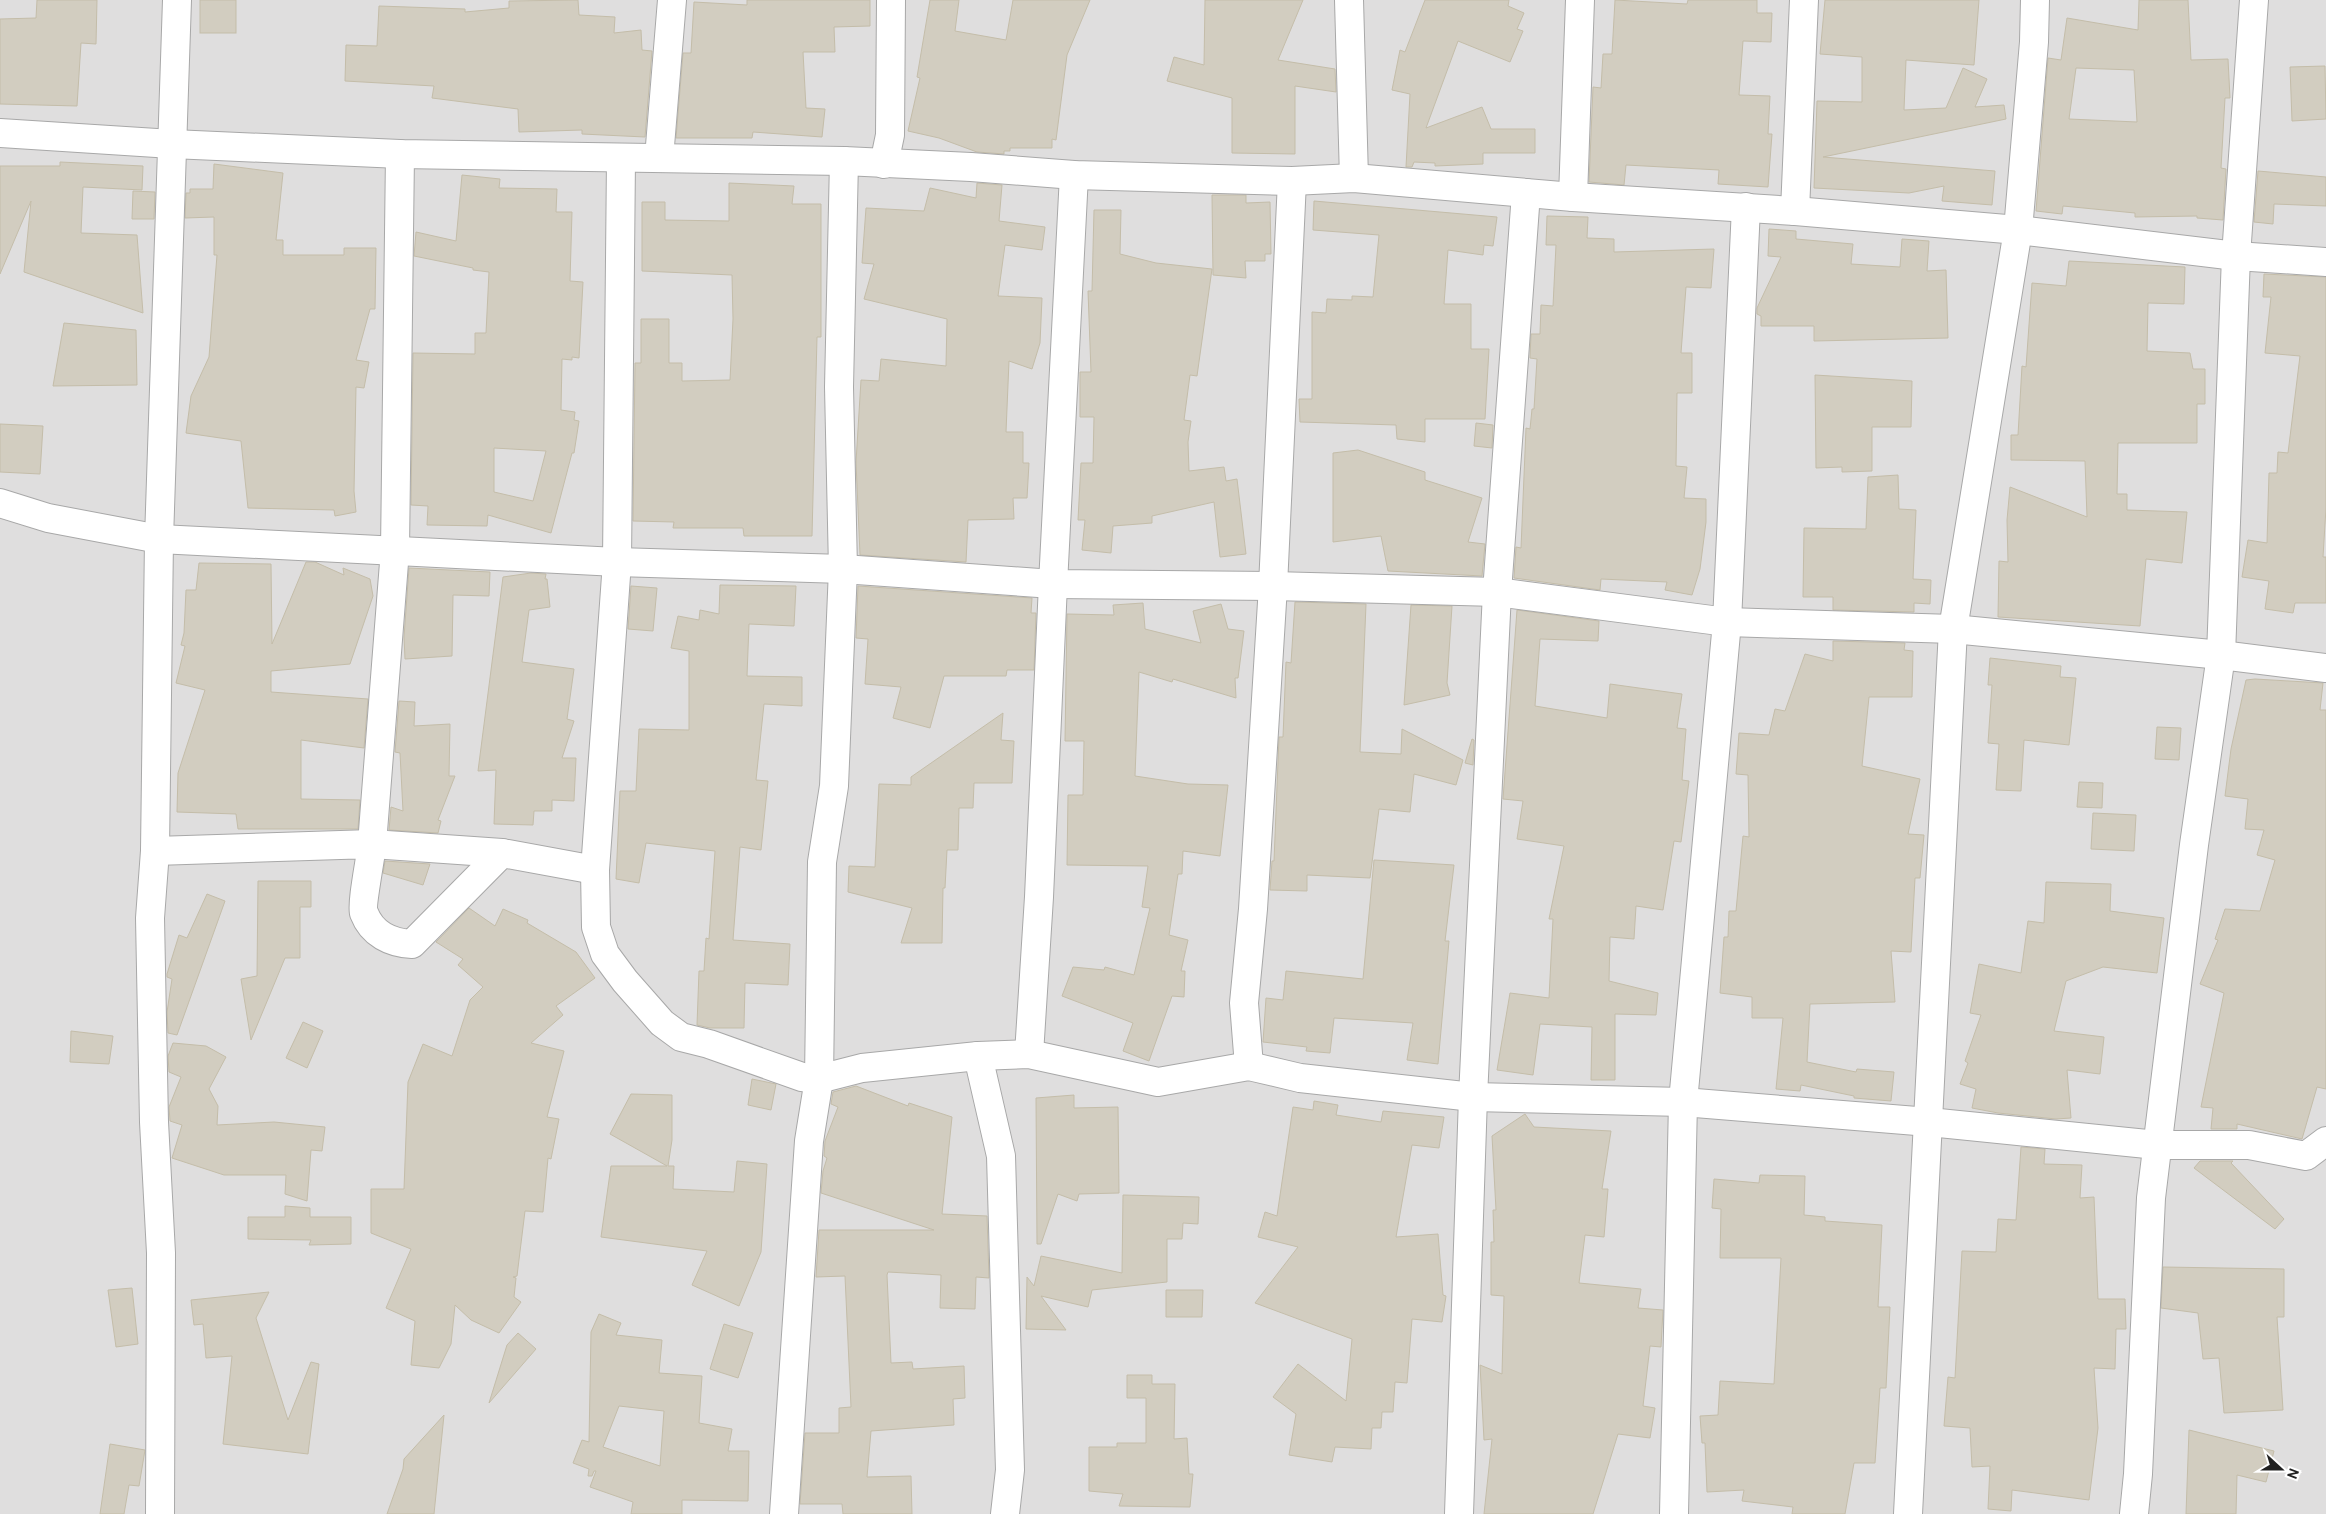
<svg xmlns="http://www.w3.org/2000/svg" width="2326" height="1514" font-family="Cabin,sans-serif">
<rect width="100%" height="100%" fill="#f1f1e7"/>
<!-- residential -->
<rect fill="#dfdede" x="0" y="0" width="2326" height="1514"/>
<!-- building -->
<g fill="#d2cdc0" stroke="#c4bda9" fill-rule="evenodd">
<polygon points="37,0 97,0 96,44 81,43 77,106 0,104 0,19 36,18"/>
<rect x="200" y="0" width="36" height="33"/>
<polygon points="578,0 579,15 615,17 614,33 641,30 642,50 652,51 645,137 582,134 582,130 519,132 518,109 432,98 434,86 345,81 346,45 377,46 379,6 465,9 465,12 509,8 509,1"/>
<polygon points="747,0 870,0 870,26 834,27 835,52 803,52 806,108 825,109 822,137 753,132 752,138 676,138 683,53 691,53 694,2 747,5"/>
<polygon points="930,0 959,0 955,31 1006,40 1013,0 1090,0 1067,55 1056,140 1052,139 1052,148 1010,148 1010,151 1004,151 1004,154 977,152 939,138 908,131 920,78 917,77"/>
<polygon points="1205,0 1303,0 1278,60 1335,69 1336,92 1295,86 1295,154 1232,153 1232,98 1167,81 1174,57 1204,65"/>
<polygon points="1425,0 1509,0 1508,6 1524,13 1517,29 1523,31 1510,62 1458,41 1426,128 1482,107 1491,129 1535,129 1535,153 1483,153 1483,164 1435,166 1435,163 1414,162 1412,167 1406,167 1410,94 1392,90 1400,50 1405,52"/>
<polygon points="1615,0 1687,4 1688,0 1757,0 1757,13 1772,13 1771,42 1743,41 1739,95 1770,96 1768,134 1772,134 1768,187 1718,184 1719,170 1626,165 1624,185 1589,182 1593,87 1601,88 1603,54 1612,54"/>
<polygon points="1825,0 1979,0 1974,65 1906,60 1904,110 1946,108 1963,68 1987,79 1975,107 2004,105 2006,119 1823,157 1995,171 1992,205 1942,201 1944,186 1909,193 1814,188 1817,101 1862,102 1862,57 1820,54"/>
<path d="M2139 0H2188L2191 60 2228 59 2230 98H2225L2221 168 2226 169 2223 220 2197 218V216L2135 217V213L2063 206 2062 214 2036 211 2048 58 2061 60 2067 18 2138 30ZM2076 68 2134 70 2137 122 2069 119Z"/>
<polygon points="2325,66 2326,119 2292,121 2290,67"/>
<polygon points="60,162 143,166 142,190 83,187 81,233 137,235 143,313 24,272 31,201 0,274 0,166 60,166"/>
<polygon points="214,164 283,173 276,240 283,240 283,255 344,255 344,248 376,248 375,309 370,309 356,360 369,362 364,388 356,387 354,491 356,512 335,516 334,510 248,508 241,441 186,433 191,396 209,357 217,255 214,255 214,217 185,218 186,193 190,193 190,189 213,189"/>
<polygon points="2258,171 2326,177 2326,206 2274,204 2273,224 2254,222"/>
<path d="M462 175 500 179 499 188 557 189 556 212H572L570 281 583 282 579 358 572 357V360L562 359 561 410 575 412 574 420 579 421 574 453H572L551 533 488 515 487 526 427 525 428 506 411 505 413 353 475 354V333H486L489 272 473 270V268L414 256 416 232 456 241ZM494 448 546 451 533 501 494 492Z"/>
<polygon points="729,183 794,186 792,204 821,204 821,337 817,337 812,536 744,536 743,528 673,528 674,522 633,521 635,363 641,363 641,319 669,319 669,363 682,363 682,381 730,380 733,319 732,275 642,271 642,202 665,202 665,220 729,221"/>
<polygon points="977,183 1002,185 999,221 1045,227 1042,250 1005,245 998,296 1042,298 1040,343 1032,369 1009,361 1006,432 1023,432 1023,463 1029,463 1027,498 1013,498 1014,519 968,520 966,562 860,555 856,462 861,380 879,381 881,359 946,366 947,319 864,299 874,264 862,263 866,208 924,211 930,188 976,198"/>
<polygon points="133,191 155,192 154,219 132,219"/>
<polygon points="1212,195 1246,195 1246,203 1270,202 1271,254 1265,254 1265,261 1245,261 1246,278 1213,275"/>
<polygon points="1314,201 1497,217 1493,246 1484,245 1483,255 1448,250 1444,304 1471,304 1471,349 1489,349 1485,419 1425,419 1425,442 1397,439 1396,425 1300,422 1299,399 1312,399 1312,312 1326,313 1327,299 1352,300 1352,296 1373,297 1379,235 1313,230"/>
<polygon points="1094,210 1121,210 1120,254 1156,263 1212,269 1197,376 1190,375 1184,420 1191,421 1188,442 1189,471 1224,467 1226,481 1237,479 1246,554 1220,557 1214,502 1152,516 1152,523 1113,526 1111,553 1082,550 1085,520 1078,520 1081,463 1093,463 1094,417 1080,417 1080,372 1091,372 1088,291 1092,291"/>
<polygon points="1547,216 1588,217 1587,238 1614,239 1614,252 1714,249 1711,288 1686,287 1681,353 1692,353 1692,393 1677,393 1676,466 1687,467 1684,498 1706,499 1706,522 1700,569 1692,595 1665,590 1667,582 1601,579 1600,590 1514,578 1516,547 1521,548 1526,428 1530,429 1532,409 1534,409 1537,359 1530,358 1531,334 1540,334 1541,305 1553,306 1556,245 1546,245"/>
<polygon points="1769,229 1796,231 1796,239 1853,244 1851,264 1900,267 1902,239 1929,241 1927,271 1946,270 1948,338 1814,341 1814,326 1761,326 1761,316 1757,314 1757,308 1781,257 1768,256"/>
<polygon points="2069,261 2185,267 2184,304 2148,303 2147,351 2190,353 2193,369 2205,369 2205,404 2197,404 2197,443 2118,443 2117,494 2127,494 2127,510 2187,512 2182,563 2146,559 2140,626 1998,617 1999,561 2008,562 2007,520 2010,487 2087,517 2085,461 2011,460 2011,435 2018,435 2022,366 2026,367 2032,283 2066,286"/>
<polygon points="2264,274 2326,277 2326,508 2323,557 2326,557 2326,603 2295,603 2293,613 2265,609 2269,581 2242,577 2248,540 2267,543 2269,473 2277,473 2278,452 2288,453 2300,356 2265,353 2271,297 2263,297"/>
<polygon points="64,323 136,330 137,385 53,386"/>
<polygon points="1815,375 1912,381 1911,427 1872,427 1872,471 1842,472 1842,467 1816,468"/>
<polygon points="1476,423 1493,425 1492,448 1474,446"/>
<polygon points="0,424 43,426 40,474 0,472"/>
<polygon points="1358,450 1425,472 1425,480 1482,498 1468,542 1485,544 1482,576 1388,571 1381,536 1333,542 1333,453"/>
<polygon points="1898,475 1899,509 1916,510 1913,579 1931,580 1930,604 1914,603 1914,612 1833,610 1833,597 1803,597 1804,528 1866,529 1868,477"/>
<polygon points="306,562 315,562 344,575 343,568 370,579 373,596 350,664 271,671 271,692 368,699 364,748 301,740 301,799 360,800 358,829 238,829 236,814 177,812 178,773 205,690 176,683 185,646 181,645 184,633 186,590 196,590 199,563 271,564 272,644"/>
<polygon points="409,568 490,572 489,596 453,595 452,656 405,659 404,637"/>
<polygon points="531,573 546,574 545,579 547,579 550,607 529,610 522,662 574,669 567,719 574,721 562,758 576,758 574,801 552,800 552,811 534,811 533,825 494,824 496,770 478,771 503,577"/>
<polygon points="720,585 796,586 794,626 749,624 747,676 802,677 802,706 764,704 756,780 768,781 761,850 740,847 733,940 790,944 788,985 745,983 744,1028 710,1028 697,1025 699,971 704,971 706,938 709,939 715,851 646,843 639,883 616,879 620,791 636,791 639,729 689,730 689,651 671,648 678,616 699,620 700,610 719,614"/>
<polygon points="631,586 657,588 653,631 628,629"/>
<polygon points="858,586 1032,598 1031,613 1036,613 1034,670 1007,670 1006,676 944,676 930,728 893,718 901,687 865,684 868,639 856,638"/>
<polygon points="1295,602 1366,604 1360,752 1401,754 1402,729 1463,760 1456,785 1414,774 1410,812 1379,809 1370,878 1307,875 1307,891 1270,890 1272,861 1274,861 1279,737 1283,737 1286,662 1291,663"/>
<polygon points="1143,603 1145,629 1201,643 1193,611 1221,604 1228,629 1244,631 1238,678 1235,678 1236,698 1173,679 1172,682 1139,672 1135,776 1188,784 1228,785 1220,856 1183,851 1182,874 1178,874 1169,935 1188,940 1181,971 1185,971 1184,997 1172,996 1149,1061 1123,1051 1133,1023 1062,996 1073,967 1104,970 1105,967 1134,975 1150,908 1142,907 1148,866 1067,865 1068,795 1083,795 1084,741 1065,741 1067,614 1114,615 1113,605"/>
<polygon points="1411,605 1452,606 1447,683 1450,695 1404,705"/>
<polygon points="1517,610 1599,621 1598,641 1540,639 1535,706 1607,718 1610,684 1682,694 1677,728 1686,729 1682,780 1689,781 1681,842 1674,841 1663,910 1636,906 1634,939 1610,937 1609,981 1658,993 1656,1015 1615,1014 1615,1080 1591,1080 1592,1027 1540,1024 1533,1075 1497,1070 1510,993 1549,998 1553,919 1549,919 1564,846 1517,839 1523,801 1503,799"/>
<polygon points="1833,641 1905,643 1904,650 1913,651 1912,697 1869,697 1862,766 1920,779 1908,834 1924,835 1920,878 1915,878 1911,952 1891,951 1895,1002 1810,1004 1807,1062 1856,1072 1857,1069 1894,1072 1891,1101 1854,1098 1854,1096 1801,1085 1800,1091 1776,1089 1783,1018 1752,1018 1752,997 1720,993 1724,937 1728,937 1729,911 1736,911 1743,836 1749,837 1748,775 1736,774 1739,733 1769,735 1775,709 1785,711 1805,654 1833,661"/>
<polygon points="1990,658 2061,666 2060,677 2076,678 2069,745 2024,740 2021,791 1996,790 1999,744 1988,743 1992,685 1988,685"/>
<polygon points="2255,679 2323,683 2320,710 2326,710 2326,1089 2317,1087 2302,1139 2237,1124 2237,1129 2211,1129 2213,1108 2201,1107 2224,993 2200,984 2218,940 2215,939 2225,909 2260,911 2275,860 2257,855 2264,830 2245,829 2248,799 2225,796 2231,749 2246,680"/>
<polygon points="399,701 415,702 414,726 450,724 449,776 455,776 438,820 441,821 438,833 389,830 391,807 403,811 400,753 395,752"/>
<polygon points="1003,713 1001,740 1014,741 1012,783 974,783 973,808 959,808 958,850 947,850 945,888 943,888 942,943 901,943 912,908 848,892 849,866 875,867 879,784 911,785 911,777"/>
<polygon points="2157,727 2181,728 2179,760 2155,759"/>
<polygon points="1472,739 1474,740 1473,765 1465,763"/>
<polygon points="2079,782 2103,783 2102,808 2077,807"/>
<polygon points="2093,813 2136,815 2134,851 2091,849"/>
<polygon points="1374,860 1454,865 1445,941 1449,941 1438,1064 1407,1060 1413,1023 1334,1018 1330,1053 1306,1051 1307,1047 1263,1042 1266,998 1283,1000 1286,971 1363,979"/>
<polygon points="385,861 430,864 423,885 383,873"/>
<polygon points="258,881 311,881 311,907 300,907 300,958 285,958 251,1040 241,979 257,976"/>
<polygon points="2046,882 2111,884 2110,911 2164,918 2157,973 2103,967 2066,981 2054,1031 2104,1037 2100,1074 2067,1070 2071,1118 2056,1119 1998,1113 1972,1108 1976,1089 1960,1084 1968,1063 1965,1061 1981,1015 1970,1013 1979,964 2021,973 2028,921 2044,923"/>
<polygon points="207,894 225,901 177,1035 168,1033 167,1012 172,979 167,977 167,974 179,935 187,938"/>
<polygon points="469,908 495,926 503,909 528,920 527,923 576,952 595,978 556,1006 563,1015 531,1043 564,1051 547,1117 559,1119 551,1159 548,1158 543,1212 525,1211 517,1276 513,1277 516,1278 514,1297 521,1302 499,1333 471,1320 455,1305 451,1344 439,1368 411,1365 415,1321 386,1308 411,1249 371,1233 371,1189 404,1189 408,1082 423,1044 452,1056 470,1000 483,987 458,965 463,959 436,942"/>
<polygon points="303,1022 323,1031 307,1068 286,1058"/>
<polygon points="71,1031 113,1036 109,1064 70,1062"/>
<polygon points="173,1043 206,1046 226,1057 209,1089 218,1106 217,1125 274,1122 325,1127 322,1151 311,1150 307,1201 285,1194 286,1175 224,1175 172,1158 182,1125 170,1121 169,1107 181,1077 169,1072 168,1056"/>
<polygon points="752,1079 776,1084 771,1110 748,1105"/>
<polygon points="856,1086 908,1106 909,1103 952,1117 942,1214 987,1216 989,1278 976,1277 975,1309 940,1308 941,1275 888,1272 887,1275 891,1363 912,1362 913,1369 964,1366 965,1398 953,1399 954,1425 871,1431 867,1477 911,1476 912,1514 843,1514 842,1504 800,1504 805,1433 839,1433 839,1408 851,1407 845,1276 816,1277 819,1230 934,1230 821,1193 823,1171 827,1158 824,1156 825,1141 838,1107 831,1104 833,1092"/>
<polygon points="631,1094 672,1095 672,1140 668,1166 674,1166 673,1189 734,1192 737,1161 767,1164 761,1252 739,1306 692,1285 707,1251 601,1237 611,1166 667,1166 610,1134"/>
<polygon points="1074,1095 1074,1108 1118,1107 1119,1193 1079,1194 1077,1201 1058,1194 1041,1244 1037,1244 1036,1098"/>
<polygon points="1314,1101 1338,1105 1336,1115 1381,1122 1383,1111 1444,1117 1439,1148 1412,1145 1396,1237 1438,1234 1443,1295 1446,1296 1442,1322 1412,1319 1407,1383 1395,1382 1393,1412 1382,1412 1381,1428 1372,1428 1371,1449 1335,1447 1332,1462 1289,1455 1296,1414 1273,1397 1298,1364 1346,1401 1352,1339 1255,1303 1298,1247 1258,1237 1265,1212 1277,1216 1293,1107 1313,1110"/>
<polygon points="1525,1114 1534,1127 1611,1131 1602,1189 1608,1189 1604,1237 1585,1235 1579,1283 1641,1289 1638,1308 1663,1310 1661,1347 1650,1346 1643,1406 1655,1408 1650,1438 1618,1434 1593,1514 1484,1514 1492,1439 1484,1440 1480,1365 1502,1374 1504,1296 1491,1295 1491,1242 1494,1242 1493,1210 1496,1210 1492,1136"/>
<polygon points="2021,1147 2045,1149 2044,1164 2082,1165 2080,1198 2094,1197 2098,1299 2125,1299 2126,1329 2116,1329 2115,1369 2094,1368 2098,1428 2089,1500 2012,1490 2011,1511 1988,1509 1990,1466 1972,1467 1970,1428 1944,1426 1948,1377 1955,1378 1962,1251 1996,1252 1998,1219 2016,1220"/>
<polygon points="2200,1161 2233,1161 2231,1163 2284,1219 2275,1229 2194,1168"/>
<polygon points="1760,1175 1805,1176 1804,1215 1825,1217 1825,1221 1882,1225 1878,1307 1890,1307 1886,1388 1880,1388 1875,1463 1854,1463 1845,1514 1792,1514 1793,1507 1742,1501 1744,1490 1707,1492 1705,1443 1702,1443 1700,1416 1718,1415 1720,1381 1774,1384 1781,1258 1720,1258 1721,1209 1712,1208 1714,1179 1759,1183"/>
<polygon points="1123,1195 1199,1197 1198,1224 1183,1223 1182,1239 1167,1239 1167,1282 1092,1290 1088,1307 1041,1296 1066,1330 1026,1329 1027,1277 1034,1286 1041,1256 1122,1273"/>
<polygon points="285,1206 310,1208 310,1217 351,1217 351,1244 309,1245 311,1240 248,1239 248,1217 285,1217"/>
<polygon points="2163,1267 2284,1269 2284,1317 2277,1317 2283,1410 2224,1413 2219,1358 2203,1359 2198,1313 2161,1308"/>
<polygon points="132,1288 138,1344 116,1347 108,1290"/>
<polygon points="1166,1290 1203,1290 1202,1317 1166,1317"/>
<polygon points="269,1292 256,1318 288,1420 311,1362 319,1364 308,1454 223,1444 232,1356 206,1358 203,1324 194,1325 191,1300"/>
<path d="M599 1314 621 1323 616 1335 662 1340 659 1373 702 1376 699 1423 732 1429 728 1451H749L748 1501 682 1500V1514H631L633 1502 590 1487 596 1471H594L592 1476H588L589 1469 573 1463 582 1440 589 1442 591 1332ZM619 1406 664 1411 660 1466 603 1447Z"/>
<polygon points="724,1324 753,1333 738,1378 710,1369"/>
<polygon points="518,1333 536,1349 489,1403 507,1345"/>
<polygon points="1127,1375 1152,1375 1152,1384 1175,1384 1174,1439 1187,1438 1189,1474 1193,1474 1190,1507 1119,1506 1123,1494 1089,1491 1089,1447 1117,1447 1117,1443 1146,1443 1146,1398 1127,1398"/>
<polygon points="444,1415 434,1514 387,1514 403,1469 404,1459"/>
<polygon points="2189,1430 2274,1451 2266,1482 2237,1475 2236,1514 2186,1514"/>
<polygon points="110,1444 145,1450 139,1486 129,1485 124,1514 100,1514"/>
</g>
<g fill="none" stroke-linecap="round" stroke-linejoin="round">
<defs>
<g id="minor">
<polyline points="1349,0 1354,178"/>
<polyline points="0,133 172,144 400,154 844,161 971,167 1074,175 1292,181 1354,178 1573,197 1795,211 2018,230 2236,256 2326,262"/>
<polyline points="400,154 395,550 372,844 502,853"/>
<polyline points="659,158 672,0"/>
<polyline points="621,159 617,562 595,870 596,927 605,954 625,981 662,1023 681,1037 709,1044 802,1077 819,1079 862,1068 978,1056 1029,1054 1158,1082 1249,1066 1300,1078 1473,1097 1683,1102 1929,1122 2157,1145 2249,1145 2306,1156 2326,1141"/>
<polyline points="884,164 890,135 891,0"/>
<polyline points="1573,197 1580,0"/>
<polyline points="1795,211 1804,0"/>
<polyline points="0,503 48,518 159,539 617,562 843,569 1053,584 1273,586 1497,592 1727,622 1953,629 2221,655 2326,668"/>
<path d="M155 851 372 844C371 856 361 905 364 913 372 934 391 943 412 944L502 853 595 870"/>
<polyline points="1029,1054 1039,897 1053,584 1074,175"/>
<polyline points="978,1056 1001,1156 1010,1470 1005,1514"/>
<polyline points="1249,1066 1244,1003 1253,909 1273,586 1292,181"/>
<polyline points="160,1514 161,1253 154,1122 150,918 155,851 159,539 177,0"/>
<polyline points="784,1514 809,1141 819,1079 822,862 834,786 843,569 839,387 844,161"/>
<polyline points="1459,1514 1473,1097 1497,592 1526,193"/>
<polyline points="1674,1514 1683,1102 1727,622 1746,207"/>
<polyline points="1908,1514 1953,629 2018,230 2034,42 2035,0"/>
<polyline points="2134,1514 2138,1474 2151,1198 2194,845 2221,655 2236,256 2254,0"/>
</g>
</defs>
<!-- minor casing -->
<use href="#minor" stroke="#a8a8a8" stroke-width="30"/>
<!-- minor -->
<use href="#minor" stroke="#fff" stroke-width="28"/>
</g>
<!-- north arrow -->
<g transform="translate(2281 1469) rotate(111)" stroke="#ffffff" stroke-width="4" paint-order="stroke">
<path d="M0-4L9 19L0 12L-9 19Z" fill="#212121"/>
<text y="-8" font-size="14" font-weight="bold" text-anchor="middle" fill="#212121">N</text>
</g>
</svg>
